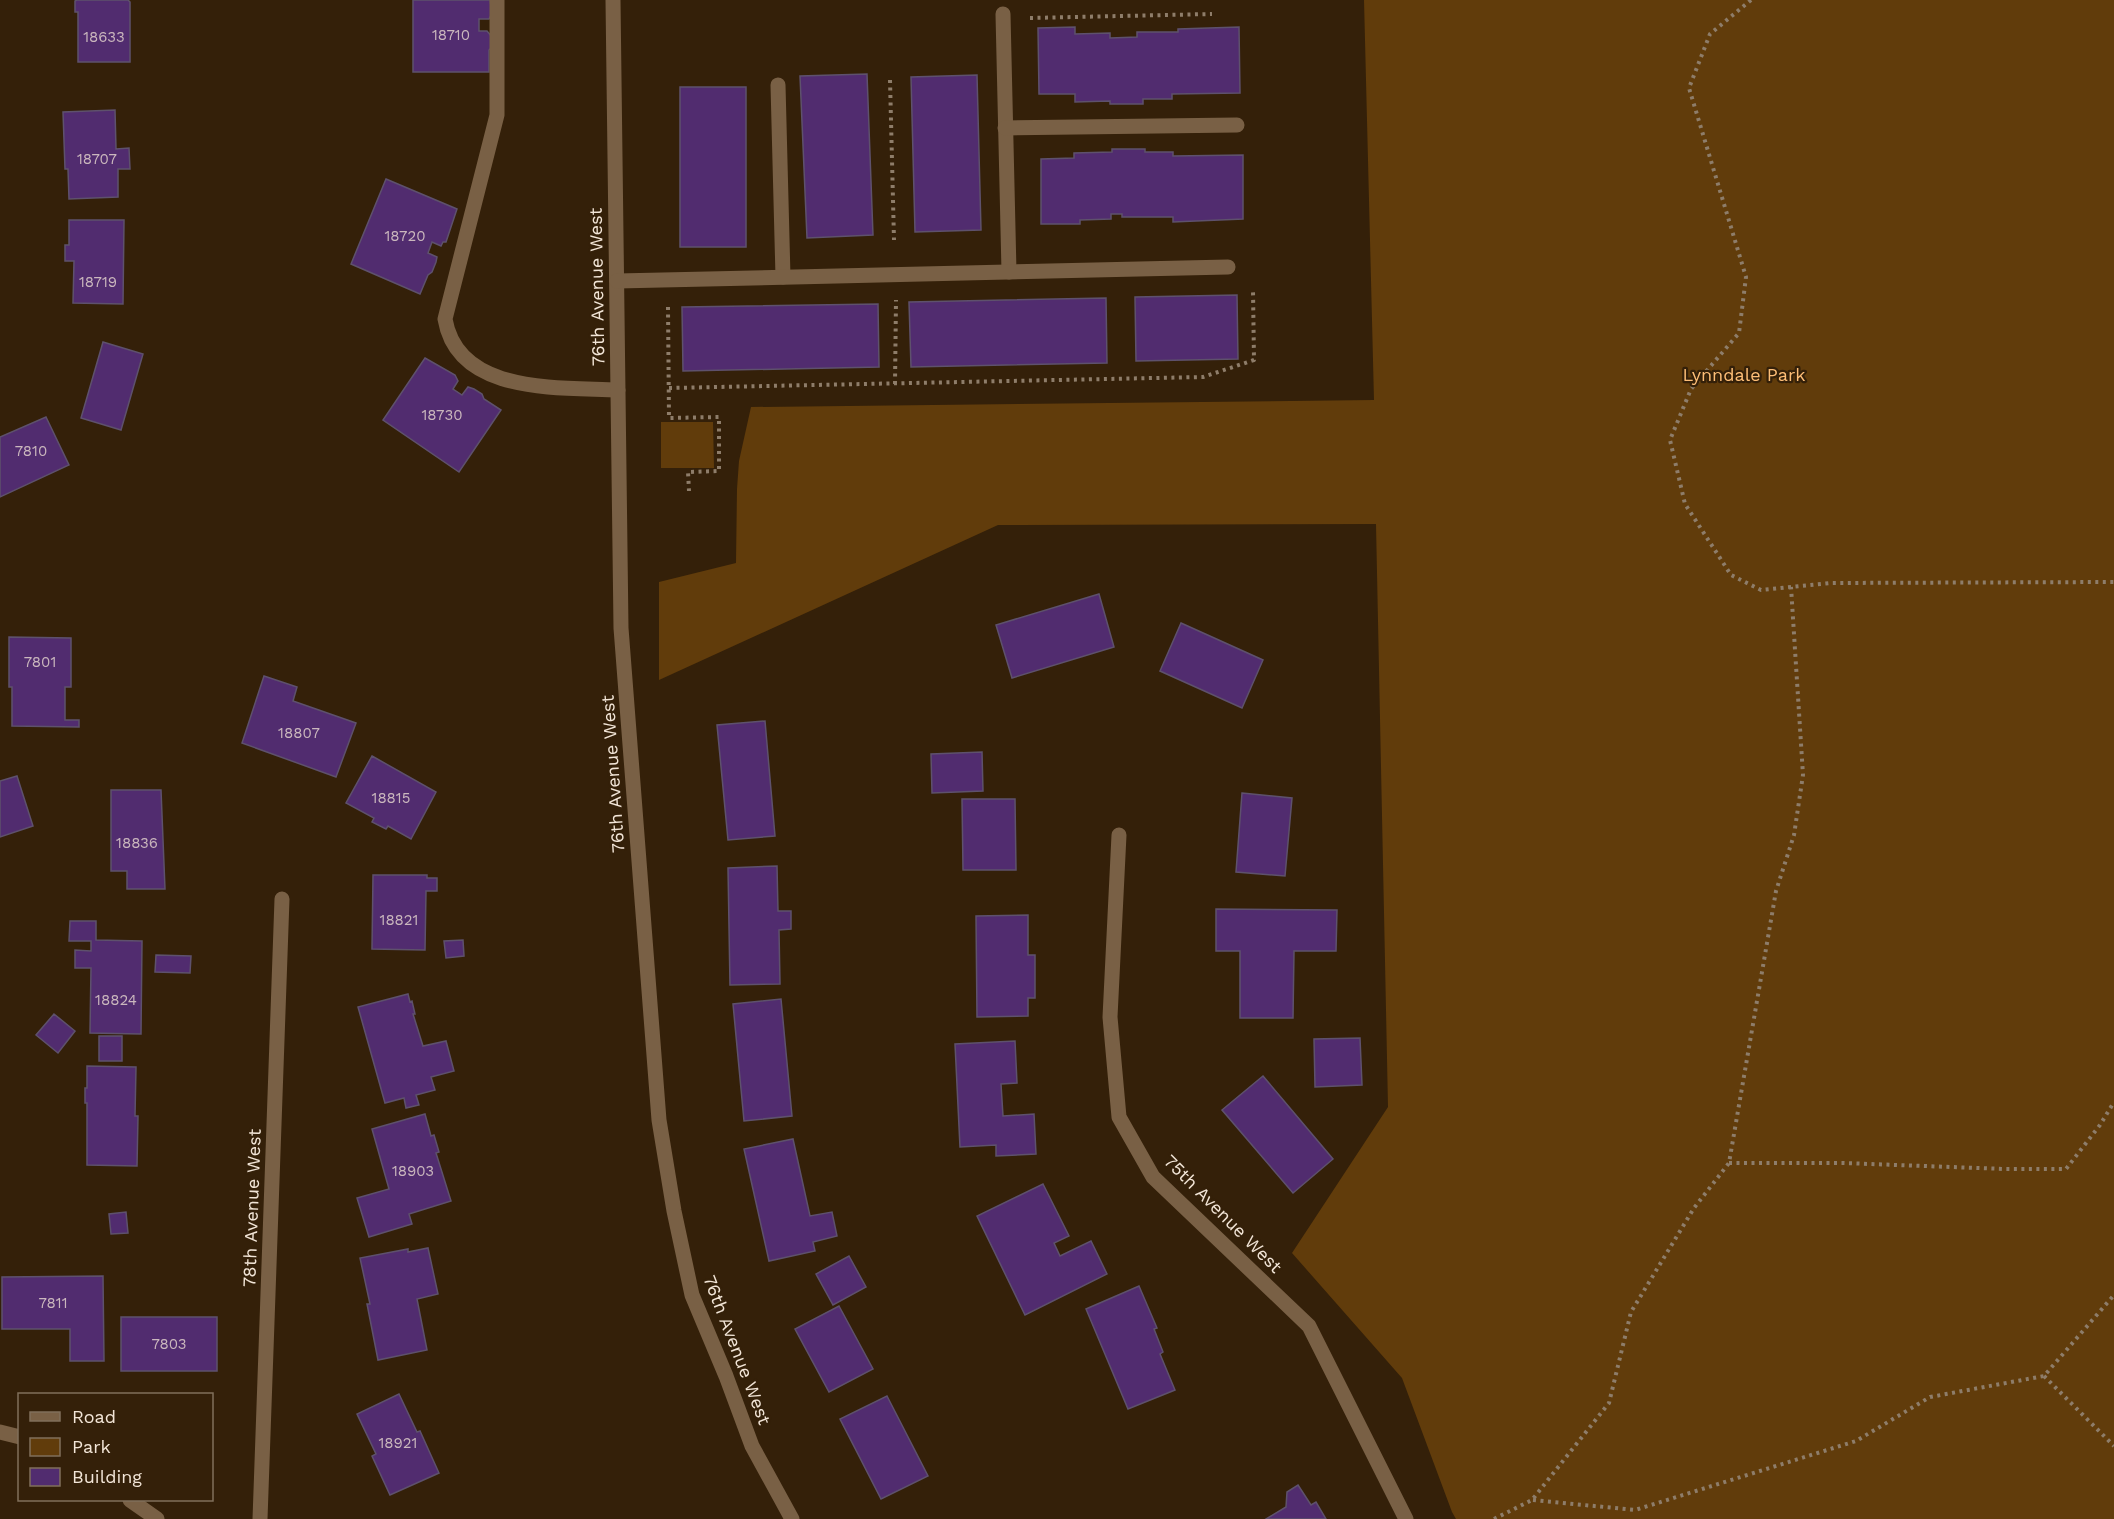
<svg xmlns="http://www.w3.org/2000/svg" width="2114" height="1519" font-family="'Work Sans',sans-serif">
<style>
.green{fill:#613c0b}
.building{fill:#512c6f;stroke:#5e516c;stroke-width:1.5}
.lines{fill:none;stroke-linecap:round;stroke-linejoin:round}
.path{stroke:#8e7d6a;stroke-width:4;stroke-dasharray:3 4.5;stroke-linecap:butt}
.minor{stroke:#796045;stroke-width:15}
.labels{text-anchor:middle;stroke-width:4.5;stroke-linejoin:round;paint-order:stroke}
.number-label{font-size:15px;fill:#cab7bd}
.street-label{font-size:18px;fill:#f2e5d7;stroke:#342009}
.park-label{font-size:18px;fill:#febe77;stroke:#342009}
</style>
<rect width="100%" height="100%" fill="#342009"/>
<!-- green -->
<g class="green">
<polygon points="1364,0 2114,0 2114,1519 1456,1519 1452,1512 1402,1378 1292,1253 1388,1107 1376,524 998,525 659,680 659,582 736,563 737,489 739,461 751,407 1374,400"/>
<polygon points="661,422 713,422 714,468 661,468"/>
</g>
<!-- building -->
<g class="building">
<polygon points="77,0 128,0 130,2 130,62 78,62 78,12 75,12 75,1"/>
<polygon points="413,0 490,0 492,14 489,19 479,19 479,31 487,31 492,37 492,47 489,50 489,72 413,72"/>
<polygon points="1075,27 1075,34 1110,33 1110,38 1137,37 1137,32 1178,32 1178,29 1239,27 1240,93 1172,94 1172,99 1143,99 1143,104 1110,104 1110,101 1075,102 1075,94 1039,94 1038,28"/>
<polygon points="867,74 873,235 807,238 800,76"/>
<polygon points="977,75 981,230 915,232 911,77"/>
<rect x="680" y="87" width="66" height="160"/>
<polygon points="115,110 116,149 129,148 130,169 118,169 118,197 69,199 68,169 65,169 63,112"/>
<polygon points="1112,149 1145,149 1145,152 1173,152 1173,156 1243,155 1243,219 1173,222 1173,217 1122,217 1122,214 1111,214 1111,219 1080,220 1080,224 1041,224 1041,159 1074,158 1074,153 1112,152"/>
<polygon points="386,179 457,209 446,242 443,242 441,246 432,242 428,253 437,257 436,262 432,272 428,275 420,294 351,264"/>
<polygon points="69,220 124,220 123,304 73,303 74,261 65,261 65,245 69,245"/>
<polygon points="1237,295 1238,359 1136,361 1135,297"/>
<polygon points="1106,298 1107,363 911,367 909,302"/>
<polygon points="878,304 879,367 683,371 682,307"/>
<polygon points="103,342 143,354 121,430 81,418"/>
<polygon points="425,358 455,375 458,381 453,389 462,395 468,387 474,389 482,394 484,399 501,410 459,472 383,420"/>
<polygon points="46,417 69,465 0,497 0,437"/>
<polygon points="1099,594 1114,647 1012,678 996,625"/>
<polygon points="1181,623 1263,660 1242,708 1160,671"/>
<polygon points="9,637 71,638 71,687 65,687 65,720 79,720 79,727 12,726 12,687 9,687"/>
<polygon points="264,676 297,687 293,701 356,723 336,777 242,743"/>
<polygon points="765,721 775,836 728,840 717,725"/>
<polygon points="982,752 983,791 932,793 931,754"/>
<polygon points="372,756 436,792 411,839 388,826 386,829 372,822 374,818 346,803"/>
<polygon points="17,776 33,826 0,837 0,781"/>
<polygon points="111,790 161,790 165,889 127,889 127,871 111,871"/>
<polygon points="1242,793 1292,798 1285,876 1236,872"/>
<polygon points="962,799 1015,799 1016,870 963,870"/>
<polygon points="777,866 778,911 791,911 791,929 779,930 780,984 730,985 728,868"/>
<polygon points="373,875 427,875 427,878 437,878 437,891 426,891 425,950 372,949"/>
<polygon points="1216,909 1337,910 1336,951 1294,951 1293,1018 1240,1018 1240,951 1216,951"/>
<polygon points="1028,915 1028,955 1035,955 1035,998 1028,998 1028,1016 977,1017 976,916"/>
<polygon points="70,921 96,921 96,940 142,941 141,1034 90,1033 91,968 75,968 75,950 91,951 91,941 69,941"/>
<polygon points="463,940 464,956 446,958 444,941"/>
<polygon points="156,955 191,956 190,973 155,972"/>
<polygon points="408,994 410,1002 412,1001 415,1014 413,1014 423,1046 446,1041 454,1071 431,1077 435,1090 416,1095 419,1105 406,1108 404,1098 385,1103 358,1007"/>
<polygon points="781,999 792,1116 744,1121 733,1004"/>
<polygon points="54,1014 75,1031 58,1053 36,1035"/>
<rect x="99" y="1036" width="23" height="25"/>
<polygon points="1360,1038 1362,1085 1315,1087 1314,1039"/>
<polygon points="1015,1041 1017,1083 1001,1084 1003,1116 1034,1114 1036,1154 996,1156 996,1145 960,1147 955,1044"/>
<polygon points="87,1066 136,1067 135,1116 138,1116 137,1166 87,1165 87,1103 85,1103 85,1088 87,1088"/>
<polygon points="1263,1076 1333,1159 1293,1193 1222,1110"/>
<polygon points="425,1114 431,1136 434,1135 439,1152 436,1153 451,1201 409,1214 412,1224 369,1237 357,1198 389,1189 372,1129"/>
<polygon points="793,1139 810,1216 832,1212 837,1236 813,1242 815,1251 769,1261 744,1149"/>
<polygon points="1043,1184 1069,1236 1054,1243 1060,1256 1091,1241 1107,1274 1025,1315 977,1216"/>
<polygon points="126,1212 128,1233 111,1234 109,1214"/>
<polygon points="428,1248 438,1294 417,1299 427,1350 378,1360 367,1304 370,1304 360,1258 408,1249 408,1252"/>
<polygon points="849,1256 866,1287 833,1305 816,1274"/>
<polygon points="103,1276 104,1361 70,1361 70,1329 2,1329 2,1277"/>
<polygon points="1139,1286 1157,1328 1154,1329 1163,1352 1160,1354 1175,1390 1128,1409 1086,1309"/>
<polygon points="839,1306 873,1369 829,1392 795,1329"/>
<rect x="121" y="1317" width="96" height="54"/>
<polygon points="399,1394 417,1432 420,1431 439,1473 390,1495 372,1456 376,1454 357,1414"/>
<polygon points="887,1396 928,1476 881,1499 840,1419"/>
<polygon points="1298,1485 1311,1505 1316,1502 1326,1519 1266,1519 1286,1507 1287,1492"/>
</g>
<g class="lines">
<!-- path -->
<g class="path">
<polyline points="1751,0 1710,34 1689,88 1746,277 1739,333 1691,389 1670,440 1685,504 1731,575 1761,590 1830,583 2114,582"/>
<polyline points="1030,18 1212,14"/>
<polyline points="890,80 894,240"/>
<polyline points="668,307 669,418 719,417 719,471 688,472 689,491"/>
<polyline points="895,384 896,300"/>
<polyline points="669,388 1203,377 1254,360 1253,290"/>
<polyline points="1729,1163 1843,1163 2005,1169 2066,1169 2100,1125 2114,1102"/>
<polyline points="2044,1376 2114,1446"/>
<polyline points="1533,1500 1635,1510 1856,1441 1930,1397 2044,1376 2114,1295"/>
<polyline points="1494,1519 1532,1500 1609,1403 1631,1312 1694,1208 1729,1163 1776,891 1794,835 1803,775 1791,587"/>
</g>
<!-- minor -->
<g class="minor">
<path d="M497 0V115L445 319C458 395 559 387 618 390"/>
<polyline points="613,0 621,628 659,1120 674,1211 692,1295 726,1376 752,1446 792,1519"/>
<polyline points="1003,14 1009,272"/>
<polyline points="778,85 783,277"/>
<polyline points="1005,128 1237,125"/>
<polyline points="617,281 1228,267"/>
<polyline points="1119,835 1110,1017 1119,1117 1153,1177 1309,1326 1406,1519"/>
<polyline points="0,1432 20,1437"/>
<polyline points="130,1500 157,1519"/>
<polyline points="260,1519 282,899"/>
</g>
</g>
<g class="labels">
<!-- number labels -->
<g class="number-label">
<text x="451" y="40">18710</text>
<text x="104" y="42">18633</text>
<text x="97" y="164">18707</text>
<text x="405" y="241">18720</text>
<text x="98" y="287">18719</text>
<text x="442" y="420">18730</text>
<text x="31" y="456">7810</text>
<text x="40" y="667">7801</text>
<text x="299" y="738">18807</text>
<text x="391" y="803">18815</text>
<text x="137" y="848">18836</text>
<text x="399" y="925">18821</text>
<text x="116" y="1005">18824</text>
<text x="413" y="1176">18903</text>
<text x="53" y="1308">7811</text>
<text x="169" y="1349">7803</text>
<text x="398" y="1448">18921</text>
</g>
<!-- street labels -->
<g class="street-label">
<text transform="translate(597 287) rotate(-91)" y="6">76th Avenue West</text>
<text transform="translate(613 774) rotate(-94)" y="6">76th Avenue West</text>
<text transform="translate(252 1208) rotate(-88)" y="6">78th Avenue West</text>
<text transform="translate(1223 1214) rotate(45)" y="6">75th Avenue West</text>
<text transform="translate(737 1350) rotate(69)" y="6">76th Avenue West</text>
</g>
<!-- park labels -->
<g class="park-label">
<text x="1744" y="381">Lynndale Park</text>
</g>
</g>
<!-- legend -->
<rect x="18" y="1393" width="195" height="108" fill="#342009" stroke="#806f5b" stroke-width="1.5"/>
<rect x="30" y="1412" width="30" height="9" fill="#796045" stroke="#806f5b" stroke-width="1.5"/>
<text x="72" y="1423" font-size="18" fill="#f2e5d7">Road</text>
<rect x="30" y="1438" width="30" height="18" fill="#613c0b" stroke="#806f5b" stroke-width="1.5"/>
<text x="72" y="1453" font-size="18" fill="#f2e5d7">Park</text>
<rect x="30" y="1468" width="30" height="18" fill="#512c6f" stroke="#806f5b" stroke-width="1.5"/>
<text x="72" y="1483" font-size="18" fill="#f2e5d7">Building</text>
</svg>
